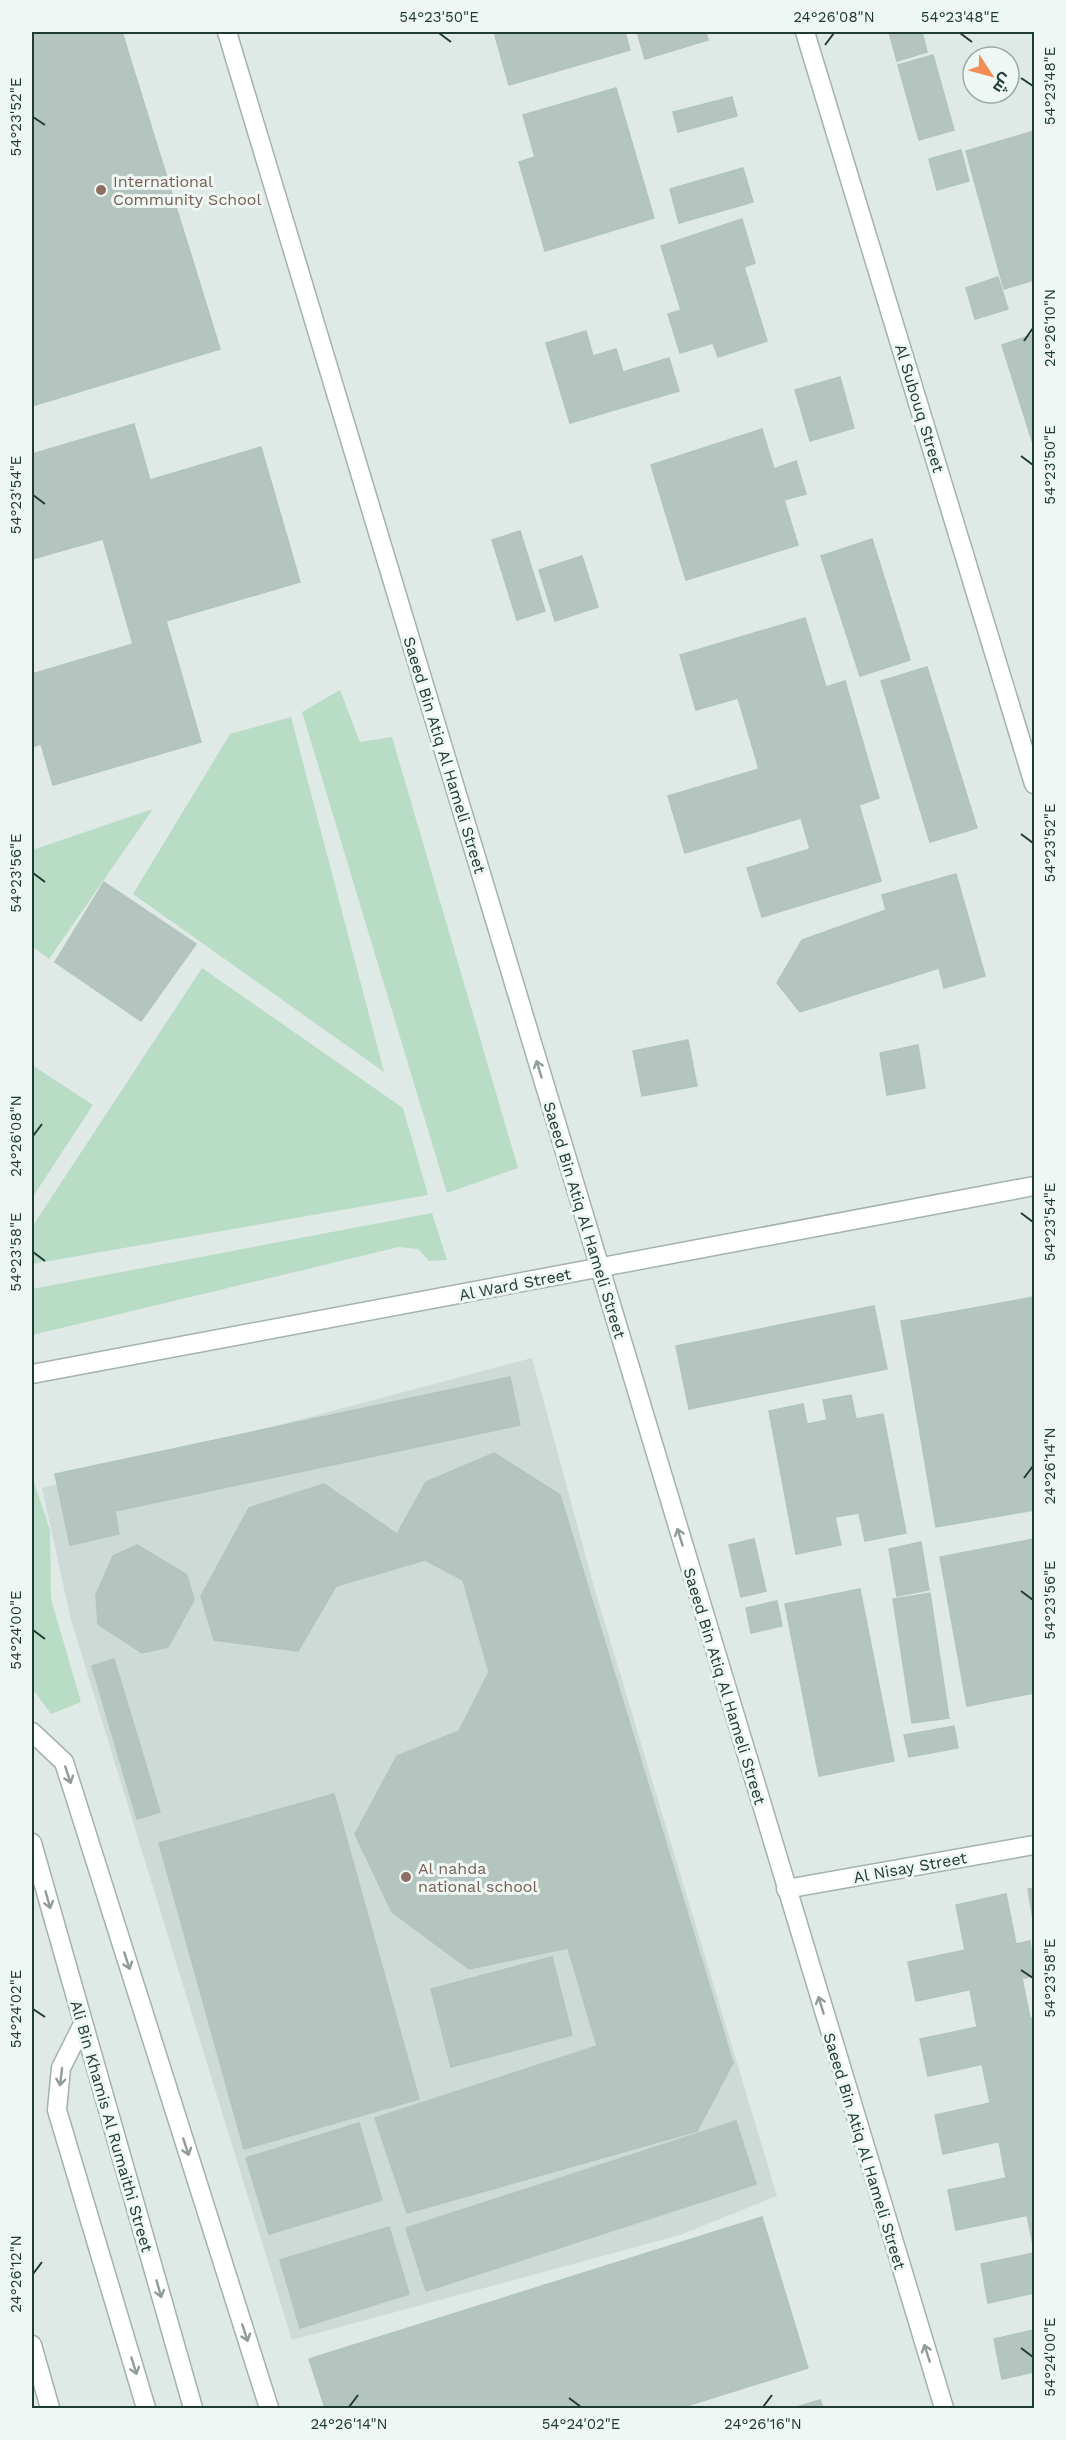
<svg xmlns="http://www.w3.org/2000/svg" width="1066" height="2440" font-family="'Work Sans',Cairo,sans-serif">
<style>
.built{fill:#cddad6}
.green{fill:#b8dcc5}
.building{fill:#b4c5c0;stroke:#b2c4be;stroke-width:1.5}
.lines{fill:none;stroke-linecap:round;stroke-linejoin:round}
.service-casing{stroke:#a2b2ae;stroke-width:21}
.minor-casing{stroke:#a2b2ae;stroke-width:21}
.service{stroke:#fff;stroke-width:18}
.minor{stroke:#fff;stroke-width:18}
.oneway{stroke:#909c9a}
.ticks{fill:none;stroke:#203a36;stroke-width:2}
.education-dot{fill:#8d6e63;stroke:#eff7f4;stroke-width:2}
.labels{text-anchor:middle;stroke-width:6;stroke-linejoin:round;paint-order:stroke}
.education-label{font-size:16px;fill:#785e54;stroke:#eff7f4;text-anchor:start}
.street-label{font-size:16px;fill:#203a36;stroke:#eff7f4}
.neatline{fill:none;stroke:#203a36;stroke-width:2}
.ticks-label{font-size:15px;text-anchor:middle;fill:#203a36}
</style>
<rect width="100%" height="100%" fill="#dfeae7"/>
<!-- built -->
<polygon class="built" points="532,1358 594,1587 777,2196 680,2235 292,2340 71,1620 42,1488"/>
<!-- green -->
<g class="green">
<polygon points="340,690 360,742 392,737 518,1168 447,1193 302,712"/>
<polygon points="291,717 384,1072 133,894 230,734"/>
<polygon points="153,809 49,959 32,946 32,850"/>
<polygon points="202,968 403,1108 428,1195 32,1264 32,1227"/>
<polygon points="32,1065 93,1105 32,1198"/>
<polygon points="432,1213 447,1260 429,1261 418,1249 399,1247 32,1335 32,1289"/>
<polygon points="32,1476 50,1530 51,1599 81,1702 51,1714 32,1688"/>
</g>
<!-- building -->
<g class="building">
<polygon points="32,32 122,32 220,349 32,406"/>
<polygon points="494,32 625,32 630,50 509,85"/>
<polygon points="637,32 706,32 708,40 645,59"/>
<polygon points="889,32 922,32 927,52 897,61"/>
<polygon points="933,55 954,130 919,140 898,65"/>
<polygon points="616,88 654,218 545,251 519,162 535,157 523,115"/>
<polygon points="732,97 737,116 678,132 673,112"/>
<polygon points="1034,131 1034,280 1004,289 966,151"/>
<polygon points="961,150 969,181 937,190 929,159"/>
<polygon points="743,168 753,202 679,223 670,189"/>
<polygon points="742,219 755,263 744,267 767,341 718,357 713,343 680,353 668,314 681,310 661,246"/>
<polygon points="998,277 1008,309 975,319 966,288"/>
<polygon points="586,331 593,356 616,349 623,372 669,358 679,391 570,423 546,343"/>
<polygon points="1034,334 1034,441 1032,441 1002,345"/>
<polygon points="840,377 854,428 810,441 795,390"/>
<polygon points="134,424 150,480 261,447 300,582 166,621 201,742 53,785 41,744 32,747 32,674 133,644 103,539 32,559 32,454"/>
<polygon points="762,429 774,469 796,461 806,494 784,500 798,545 686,580 651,465"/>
<polygon points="520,531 545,611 517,620 492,540"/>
<polygon points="872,539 910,660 860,676 821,556"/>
<polygon points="582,556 598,607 555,621 539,570"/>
<polygon points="805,618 826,687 845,681 879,798 859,805 881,881 762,917 747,868 810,849 801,818 685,853 668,796 759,769 738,698 696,710 680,655"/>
<polygon points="927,667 977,828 930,842 881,681"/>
<polygon points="956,874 985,976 944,988 939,968 800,1012 777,983 802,940 886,910 882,895"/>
<polygon points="104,882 196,944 141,1021 55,962"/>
<polygon points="688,1040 697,1086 642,1096 633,1051"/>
<polygon points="918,1045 925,1088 887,1095 880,1053"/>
<polygon points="1034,1297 1034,1510 936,1527 901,1321"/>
<polygon points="874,1306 887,1369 689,1409 676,1346"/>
<polygon points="510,1377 520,1425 115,1511 119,1534 70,1545 55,1474"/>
<polygon points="851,1395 856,1419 883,1414 906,1533 865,1541 859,1513 835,1517 841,1545 796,1554 769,1411 803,1404 807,1424 827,1420 823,1400"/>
<polygon points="494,1453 560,1495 733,2063 697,2131 407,2213 375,2118 597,2046 568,1948 469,1969 392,1912 355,1834 397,1756 459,1731 489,1672 463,1580 425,1560 336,1586 298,1651 214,1640 201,1596 249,1508 324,1484 397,1534 426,1482"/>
<polygon points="754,1539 766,1591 741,1597 729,1545"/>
<polygon points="1034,1539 1034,1693 967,1706 940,1557"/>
<polygon points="921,1542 929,1590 897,1596 889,1549"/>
<polygon points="137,1545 187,1575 194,1600 168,1647 142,1653 98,1624 96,1595 113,1556"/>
<polygon points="860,1589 894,1761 819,1776 785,1604"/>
<polygon points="930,1593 949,1718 912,1723 893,1599"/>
<polygon points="777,1601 782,1626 751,1633 746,1608"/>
<polygon points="114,1659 160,1812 137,1819 92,1666"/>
<polygon points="954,1726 958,1748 909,1757 904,1735"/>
<polygon points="334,1794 419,2099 244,2149 159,1843"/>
<polygon points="1034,1888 1034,1926 1028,1889"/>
<polygon points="1006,1894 1016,1944 1030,1941 1034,1976 916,2001 908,1962 965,1950 956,1905"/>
<polygon points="552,1957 572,2035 451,2067 431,1989"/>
<polygon points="1022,1978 1030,2018 1034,2018 1034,2053 928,2076 920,2039 977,2027 970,1989"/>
<polygon points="1034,2053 1034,2134 943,2154 935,2115 990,2103 982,2064"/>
<polygon points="736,2121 756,2184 426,2291 406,2228"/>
<polygon points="359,2123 382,2200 269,2234 246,2158"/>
<polygon points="1034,2134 1034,2214 956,2230 948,2190 1006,2178 999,2142"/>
<polygon points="1034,2214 1034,2250 1027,2215"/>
<polygon points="762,2217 808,2368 680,2408 325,2408 309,2359"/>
<polygon points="389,2227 409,2294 300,2328 280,2260"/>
<polygon points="1034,2253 1034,2293 988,2303 981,2264"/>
<polygon points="1034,2330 1034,2372 1002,2379 994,2339"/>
<polygon points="820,2400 823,2408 793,2408"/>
</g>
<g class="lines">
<defs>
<g id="service">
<polyline points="32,1732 64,1762 269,2408"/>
<polyline points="83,2024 61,2068 57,2110 146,2408"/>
</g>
<g id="minor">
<polyline points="227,32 944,2408"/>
<polyline points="805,32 1034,784"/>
<polyline points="32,1374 1034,1186"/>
<polyline points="32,1843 193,2408"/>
<polyline points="786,1889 1034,1845"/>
<polyline points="32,2345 50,2408"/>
</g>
</defs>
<!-- service casing -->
<use href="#service" class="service-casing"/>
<!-- minor casing -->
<use href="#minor" class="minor-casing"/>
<!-- service -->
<use href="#service" class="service"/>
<!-- minor -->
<use href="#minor" class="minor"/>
</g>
<!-- one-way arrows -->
<defs><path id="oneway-shaft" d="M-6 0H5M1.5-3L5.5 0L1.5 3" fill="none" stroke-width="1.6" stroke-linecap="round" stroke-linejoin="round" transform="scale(1.5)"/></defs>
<g class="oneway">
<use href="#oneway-shaft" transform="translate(539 1069) rotate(-107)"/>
<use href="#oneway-shaft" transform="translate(680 1537) rotate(-107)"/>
<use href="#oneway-shaft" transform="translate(68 1775) rotate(72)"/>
<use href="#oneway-shaft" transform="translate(48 1900) rotate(74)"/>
<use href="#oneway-shaft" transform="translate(127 1961) rotate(72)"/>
<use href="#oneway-shaft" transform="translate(821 2005) rotate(-107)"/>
<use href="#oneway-shaft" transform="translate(61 2077) rotate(97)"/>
<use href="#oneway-shaft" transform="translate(186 2147) rotate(72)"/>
<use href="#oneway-shaft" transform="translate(159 2289) rotate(74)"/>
<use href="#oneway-shaft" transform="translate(245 2333) rotate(72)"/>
<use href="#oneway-shaft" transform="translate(927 2353) rotate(-108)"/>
<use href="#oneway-shaft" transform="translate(134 2366) rotate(73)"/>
</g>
<!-- ticks -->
<path class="ticks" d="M439 33 451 42M960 33 972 42M825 45 834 33M1021 78 1033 86M33 117 45 125M1024 341 1033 328M1021 456 1033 465M33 495 45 504M1021 834 1033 843M33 873 45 882M33 1136 42 1124M1021 1213 1033 1222M33 1252 45 1261M1024 1478 1033 1466M1021 1591 1033 1600M33 1630 45 1639M1021 1970 1033 1978M33 2009 45 2017M33 2274 42 2262M1021 2348 1033 2357M569 2398 581 2407M349 2407 358 2395M763 2407 772 2395"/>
<!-- markers -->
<g class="education-dot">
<circle cx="101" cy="190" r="6"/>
<circle cx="406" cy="1877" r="6"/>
</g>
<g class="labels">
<!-- education labels -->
<g class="education-label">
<text x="113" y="187">International<tspan x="113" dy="18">Community School</tspan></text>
<text x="418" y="1874">Al nahda<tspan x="418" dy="18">national school</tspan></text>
</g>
<!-- street labels -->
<g class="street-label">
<text transform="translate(920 408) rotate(73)" y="6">Al Subouq Street</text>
<text transform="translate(445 755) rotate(73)" y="6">Saeed Bin Atiq Al Hameli Street</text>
<text transform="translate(585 1220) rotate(73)" y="6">Saeed Bin Atiq Al Hameli Street</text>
<text transform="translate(515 1284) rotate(-11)" y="6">Al Ward Street</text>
<text transform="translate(725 1686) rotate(73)" y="6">Saeed Bin Atiq Al Hameli Street</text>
<text transform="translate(910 1867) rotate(-10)" y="6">Al Nisay Street</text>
<text transform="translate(112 2126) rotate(74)" y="6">Ali Bin Khamis Al Rumaithi Street</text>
<text transform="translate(865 2151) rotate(73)" y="6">Saeed Bin Atiq Al Hameli Street</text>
</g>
</g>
<!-- border -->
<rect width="1066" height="2440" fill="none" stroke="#eff7f4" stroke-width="66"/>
<!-- north arrow -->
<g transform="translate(991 75) rotate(126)"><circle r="28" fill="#eff7f4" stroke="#9caba8" stroke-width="1.5"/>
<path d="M0-4.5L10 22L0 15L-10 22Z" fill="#f28d56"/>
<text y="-9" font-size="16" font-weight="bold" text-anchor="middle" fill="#203a36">ش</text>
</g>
<rect x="33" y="33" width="1000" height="2374" class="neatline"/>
<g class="ticks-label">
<text x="439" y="22">54°23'50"E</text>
<text x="834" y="22">24°26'08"N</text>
<text x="960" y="22">54°23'48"E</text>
<text transform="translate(1050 86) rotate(-90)" y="5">54°23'48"E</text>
<text transform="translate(16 117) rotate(-90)" y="5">54°23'52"E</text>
<text transform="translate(1050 328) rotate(-90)" y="5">24°26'10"N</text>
<text transform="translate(1050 465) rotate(-90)" y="5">54°23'50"E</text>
<text transform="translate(16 495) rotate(-90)" y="5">54°23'54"E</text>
<text transform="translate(1050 843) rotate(-90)" y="5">54°23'52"E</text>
<text transform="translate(16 873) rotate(-90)" y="5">54°23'56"E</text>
<text transform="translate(16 1136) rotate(-90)" y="5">24°26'08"N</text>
<text transform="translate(1050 1222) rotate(-90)" y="5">54°23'54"E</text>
<text transform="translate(16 1252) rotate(-90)" y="5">54°23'58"E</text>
<text transform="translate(1050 1466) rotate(-90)" y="5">24°26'14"N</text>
<text transform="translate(1050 1600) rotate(-90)" y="5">54°23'56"E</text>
<text transform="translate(16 1630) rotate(-90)" y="5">54°24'00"E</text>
<text transform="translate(1050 1978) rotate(-90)" y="5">54°23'58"E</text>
<text transform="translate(16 2009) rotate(-90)" y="5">54°24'02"E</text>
<text transform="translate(16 2274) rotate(-90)" y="5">24°26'12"N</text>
<text transform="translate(1050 2357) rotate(-90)" y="5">54°24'00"E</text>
<text x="349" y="2429">24°26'14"N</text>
<text x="581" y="2429">54°24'02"E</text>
<text x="763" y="2429">24°26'16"N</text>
</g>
</svg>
